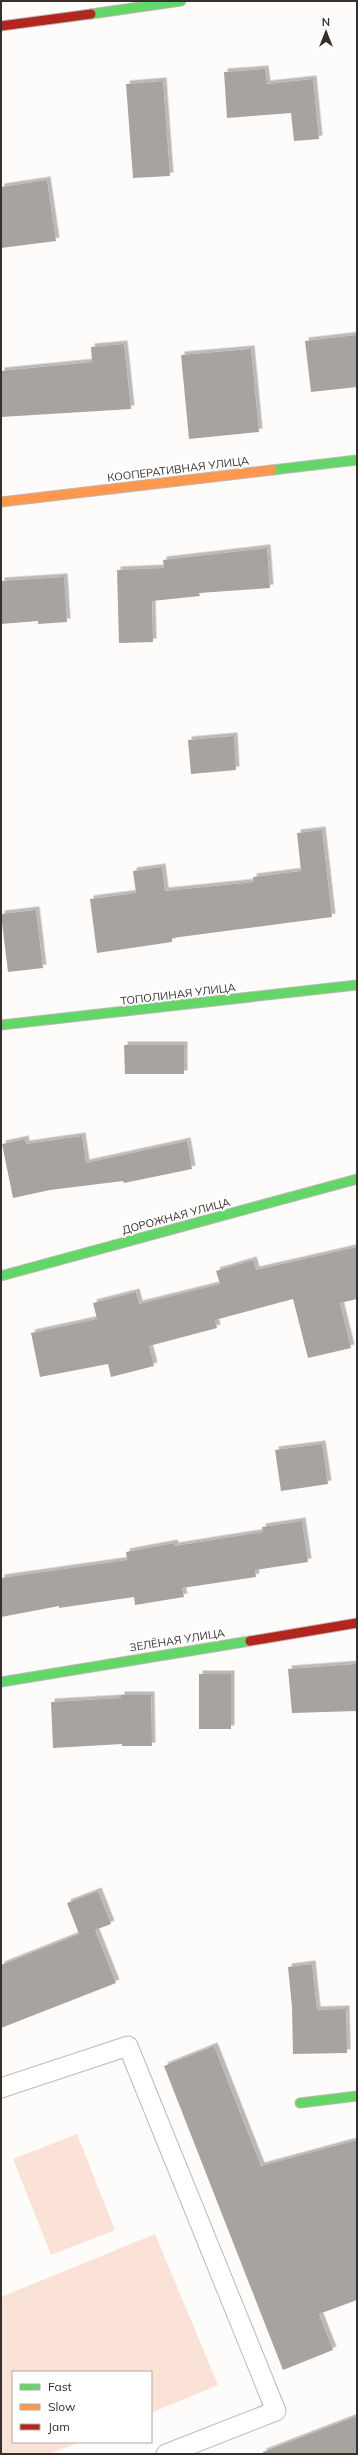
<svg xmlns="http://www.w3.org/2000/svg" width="358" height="2455" font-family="Mulish,sans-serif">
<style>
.green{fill:#fae3d6}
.building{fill:#a7a3a1;filter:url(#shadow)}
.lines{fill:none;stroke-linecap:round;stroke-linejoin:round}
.lane-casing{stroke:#bdb9b6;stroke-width:21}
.fast-casing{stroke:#bdb9b6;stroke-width:11}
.slow-casing{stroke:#bdb9b6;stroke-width:11}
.jam-casing{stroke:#bdb9b6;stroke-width:11}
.lane{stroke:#fffffe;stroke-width:19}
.fast{stroke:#63d668;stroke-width:9}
.slow{stroke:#ff974d;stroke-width:9}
.jam{stroke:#b3261e;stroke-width:9}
.labels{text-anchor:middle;stroke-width:4;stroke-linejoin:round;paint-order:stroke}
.street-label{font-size:11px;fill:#362f2b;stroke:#fff}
</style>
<defs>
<filter id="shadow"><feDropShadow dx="3.5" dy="-3.5" stdDeviation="0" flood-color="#0004"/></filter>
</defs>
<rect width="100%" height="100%" fill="#fefcfa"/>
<!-- green -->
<g class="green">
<polygon points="77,2134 115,2230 51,2255 13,2159"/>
<polygon points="155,2234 218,2385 151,2413 151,2372 13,2372 13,2442 79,2442 50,2454 1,2454 1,2297"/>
</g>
<!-- building -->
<g class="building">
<polygon points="265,69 267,84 313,79 319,139 294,141 291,113 227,118 224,72"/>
<polygon points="163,81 170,176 133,178 126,84"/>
<polygon points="47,180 56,241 1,248 1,187"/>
<polygon points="357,335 357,387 311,392 305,341"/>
<polygon points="124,344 131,409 1,417 1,371 92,362 91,347"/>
<polygon points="251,349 259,432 189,439 181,355"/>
<polygon points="267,548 270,588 199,593 200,596 152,601 153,642 119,643 117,570 164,568 163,560"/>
<polygon points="64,577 67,622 38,624 38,621 1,624 1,581"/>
<polygon points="234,736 236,770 191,774 188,740"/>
<polygon points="322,830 332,917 172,938 172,942 97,953 90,899 136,893 133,871 162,867 165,891 254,882 253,877 301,871 297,833"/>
<polygon points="36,910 43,968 8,972 1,914"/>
<polygon points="124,1045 184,1045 184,1074 125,1074"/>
<polygon points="82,1136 86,1163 187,1141 192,1169 124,1183 123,1181 50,1190 13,1198 2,1144 25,1139 26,1144"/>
<polygon points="357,1247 357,1299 340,1303 351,1348 308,1358 293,1299 215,1320 217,1328 149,1346 154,1366 111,1377 108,1364 40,1377 31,1333 97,1319 93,1303 136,1292 139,1304 220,1284 216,1271 253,1260 256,1270"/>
<polygon points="322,1444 328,1484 281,1491 275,1450"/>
<polygon points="302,1521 308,1562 255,1570 256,1577 182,1588 184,1597 135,1605 134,1597 59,1608 59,1606 1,1617 1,1578 127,1560 126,1552 174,1543 175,1546 263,1532 262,1527"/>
<polygon points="357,1664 357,1711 292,1713 288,1669"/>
<rect x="199" y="1674" width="32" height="55"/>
<polygon points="121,1695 151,1695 152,1746 122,1746 122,1744 53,1748 51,1702 121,1698"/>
<polygon points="98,1891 111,1924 95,1930 116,1983 1,2028 1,1965 79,1934 67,1903"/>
<polygon points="312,1964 317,2010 346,2009 347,2053 293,2054 292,2007 288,1967"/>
<polygon points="214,2046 261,2166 357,2140 357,2300 319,2314 333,2350 283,2370 164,2066"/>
<polygon points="357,2416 357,2454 263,2454 263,2452"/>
</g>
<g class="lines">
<defs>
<polyline id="lane" points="1,2088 128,2046 276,2411 166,2454"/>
<g id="fast">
<polyline points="91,14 181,1"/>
<polyline points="272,470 357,460"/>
<polyline points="1,1025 357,985"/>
<polyline points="1,1276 357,1179"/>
<polyline points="1,1682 250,1641"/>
<polyline points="300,2103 357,2096"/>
</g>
<polyline id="slow" points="1,502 272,470"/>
<g id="jam">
<polyline points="1,26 91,14"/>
<polyline points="250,1641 357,1623"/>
</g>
</defs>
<!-- lane casing -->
<use href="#lane" class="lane-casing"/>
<!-- fast casing -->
<use href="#fast" class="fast-casing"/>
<!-- slow casing -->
<use href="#slow" class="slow-casing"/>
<!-- jam casing -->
<use href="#jam" class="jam-casing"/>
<!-- lane -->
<use href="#lane" class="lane"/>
<!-- fast -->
<use href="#fast" class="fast"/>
<!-- slow -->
<use href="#slow" class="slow"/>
<!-- jam -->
<use href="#jam" class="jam"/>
</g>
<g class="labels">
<!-- street labels -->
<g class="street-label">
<text transform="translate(178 469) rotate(-7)" y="4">КООПЕРАТИВНАЯ УЛИЦА</text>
<text transform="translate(178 994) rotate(-7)" y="4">ТОПОЛИНАЯ УЛИЦА</text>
<text transform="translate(176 1216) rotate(-15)" y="4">ДОРОЖНАЯ УЛИЦА</text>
<text transform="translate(177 1640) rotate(-9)" y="4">ЗЕЛЁНАЯ УЛИЦА</text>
</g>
</g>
<!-- border -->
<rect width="358" height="2455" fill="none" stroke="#362f2b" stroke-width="4"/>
<!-- legend -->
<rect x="12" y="2371" width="140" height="72" fill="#ffffff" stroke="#afacaa"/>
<rect x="20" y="2384" width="20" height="6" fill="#63d668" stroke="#afacaa"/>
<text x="48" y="2391" font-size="12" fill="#362f2b">Fast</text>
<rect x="20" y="2404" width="20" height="6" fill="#ff974d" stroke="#afacaa"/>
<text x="48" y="2411" font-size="12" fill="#362f2b">Slow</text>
<rect x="20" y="2424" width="20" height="6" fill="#b3261e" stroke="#afacaa"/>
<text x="48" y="2431" font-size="12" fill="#362f2b">Jam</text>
<!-- north arrow -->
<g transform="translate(326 32)" stroke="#ffffff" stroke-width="3" paint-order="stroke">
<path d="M0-3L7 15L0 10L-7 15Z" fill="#362f2b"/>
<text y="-6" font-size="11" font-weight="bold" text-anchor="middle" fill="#362f2b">N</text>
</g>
</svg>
